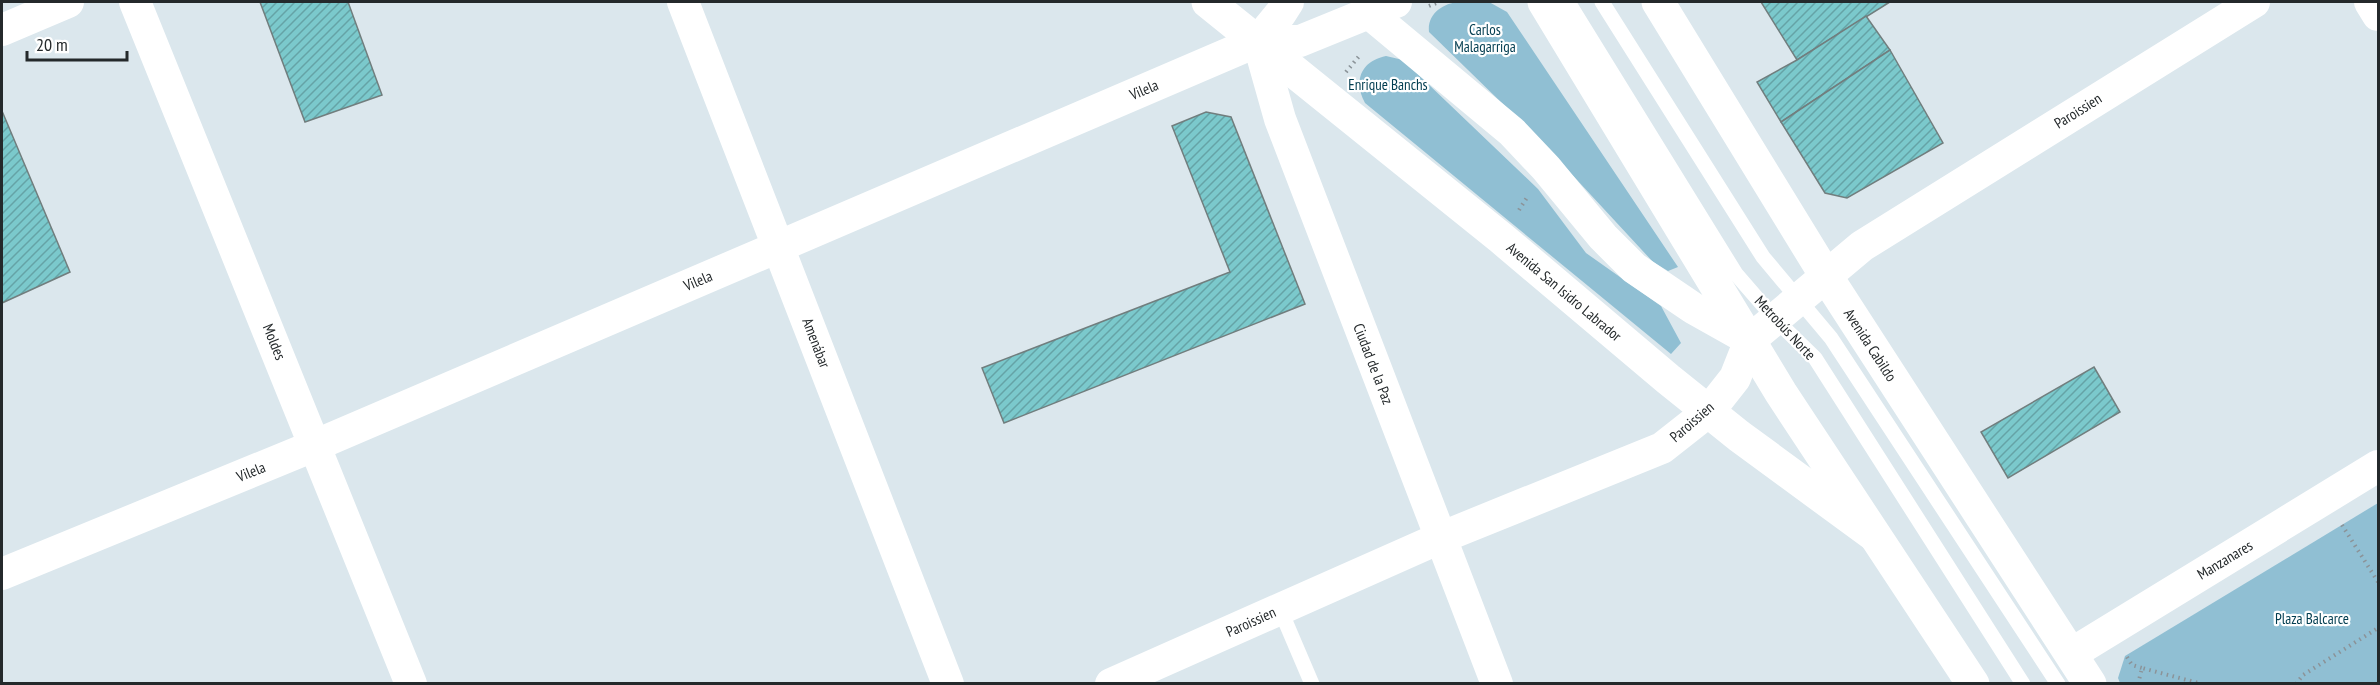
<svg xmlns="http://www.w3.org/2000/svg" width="2380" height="685" font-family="'PT Sans Narrow',sans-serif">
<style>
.park{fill:#90bfd3}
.building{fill:url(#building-hatch);stroke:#717e7e;stroke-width:1.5}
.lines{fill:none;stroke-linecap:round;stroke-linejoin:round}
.path{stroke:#8b9398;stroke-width:4;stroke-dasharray:1.5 4.5;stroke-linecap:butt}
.service{stroke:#fff;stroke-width:15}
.minor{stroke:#fff;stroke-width:32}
.tertiary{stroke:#fff;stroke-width:33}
.secondary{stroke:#fff;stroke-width:33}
.labels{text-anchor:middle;stroke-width:4.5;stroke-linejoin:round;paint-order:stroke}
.park-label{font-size:15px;fill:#003c4f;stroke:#fff}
.street-label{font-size:15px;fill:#24292b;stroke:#fff}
</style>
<defs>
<pattern id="building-hatch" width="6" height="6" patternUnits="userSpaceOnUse" patternTransform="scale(1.5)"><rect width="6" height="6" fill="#7bc9cc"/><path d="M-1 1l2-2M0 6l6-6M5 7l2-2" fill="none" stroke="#65a3a6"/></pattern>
</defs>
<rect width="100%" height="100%" fill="#dbe7ed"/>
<!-- park -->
<g class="park">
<path d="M1459 2H1489L1507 12 1678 267 1668 271 1653 262 1540 140 1429 32C1427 14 1443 3 1459 2Z"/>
<path d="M1386 56 1403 60 1538 189 1586 253 1661 306 1681 343 1671 354 1365 103C1353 81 1361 61 1386 56Z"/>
<polygon points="2378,503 2378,683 2120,683 2118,678 2125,656"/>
</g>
<!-- building -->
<g class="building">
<polygon points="260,2 348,2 382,95 305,122"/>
<polygon points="1761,2 1890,2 1797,60"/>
<polygon points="1866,16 1890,50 1781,122 1757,82 1797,60"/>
<polygon points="1890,50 1943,143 1847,198 1825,193 1781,122"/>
<polygon points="2,111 70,272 2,303"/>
<polygon points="1206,112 1231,117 1305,304 1004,423 982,368 1230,272 1172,126"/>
<polygon points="2094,367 2120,412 2008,478 1981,432"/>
</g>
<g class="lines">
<!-- path -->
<g class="path">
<polyline points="1429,6 1439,2"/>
<polyline points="1346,72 1360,55"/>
<polyline points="1519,210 1528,196"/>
<polyline points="2342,525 2378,582"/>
<polyline points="2127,657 2132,665 2142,668"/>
<polyline points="2138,684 2142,668 2202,684"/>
<polyline points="2296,684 2303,675 2378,628"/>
</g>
<!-- service -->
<g class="service">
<polyline points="1568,2 1736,274 1776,320 1815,358 2023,684"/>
<polyline points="1602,2 1763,257 1831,338 2058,684"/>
<polyline points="1280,609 1312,684"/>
</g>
<!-- minor -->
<g class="minor">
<polyline points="135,2 411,684"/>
<polyline points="683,2 948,684"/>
<polyline points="2370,2 2378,15"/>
<polyline points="1369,13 1512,132 1546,168 1603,237 1634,268 1693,308 1750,340"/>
<polyline points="2,30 68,2"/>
<polyline points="1258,41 1280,119 1497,684"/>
<polyline points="1258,41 1281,13 1288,2"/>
<polyline points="2,574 316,445 1258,41 1300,41 1396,2"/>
<polyline points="2071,654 2378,466"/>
<polyline points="1111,684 1440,538 1662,448 1709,411 1735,378 1750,340 1862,246 2254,2"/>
</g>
<!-- tertiary -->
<polyline class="tertiary" points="1208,2 1501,238 1668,379 1739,436 1874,535"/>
<!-- secondary -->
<g class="secondary">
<polyline points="1544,2 1781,393 1973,684"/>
<polyline points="1658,2 1826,276 2090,684"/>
</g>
</g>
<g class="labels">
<!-- park labels -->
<g class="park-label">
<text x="1485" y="35">Carlos<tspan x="1485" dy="17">Malagarriga</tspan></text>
<text x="1388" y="90">Enrique Banchs</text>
<text x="2312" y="624">Plaza Balcarce</text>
</g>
<!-- street labels -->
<g class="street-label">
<text transform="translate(1144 90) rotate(-23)" y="5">Vilela</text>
<text transform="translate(2078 111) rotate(-32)" y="5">Paroissien</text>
<text transform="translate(698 281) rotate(-23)" y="5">Vilela</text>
<text transform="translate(1564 292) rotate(40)" y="5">Avenida San Isidro Labrador</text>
<text transform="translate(1785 328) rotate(47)" y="5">Metrobús Norte</text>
<text transform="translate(274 342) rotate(68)" y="5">Moldes</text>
<text transform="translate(816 343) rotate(69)" y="5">Amenábar</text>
<text transform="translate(1870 345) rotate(57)" y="5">Avenida Cabildo</text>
<text transform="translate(1373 364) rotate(69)" y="5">Ciudad de la Paz</text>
<text transform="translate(1692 422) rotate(-41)" y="5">Paroissien</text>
<text transform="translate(251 472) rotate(-22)" y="5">Vilela</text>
<text transform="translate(2225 560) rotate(-31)" y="5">Manzanares</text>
<text transform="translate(1251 622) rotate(-24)" y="5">Paroissien</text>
</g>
</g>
<!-- border -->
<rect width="2380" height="685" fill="none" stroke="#24292b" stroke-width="6"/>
<!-- scale -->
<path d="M27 51v9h100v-9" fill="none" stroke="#24292b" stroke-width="3"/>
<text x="36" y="51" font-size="18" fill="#24292b" stroke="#ffffff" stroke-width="4.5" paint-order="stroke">20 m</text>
</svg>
